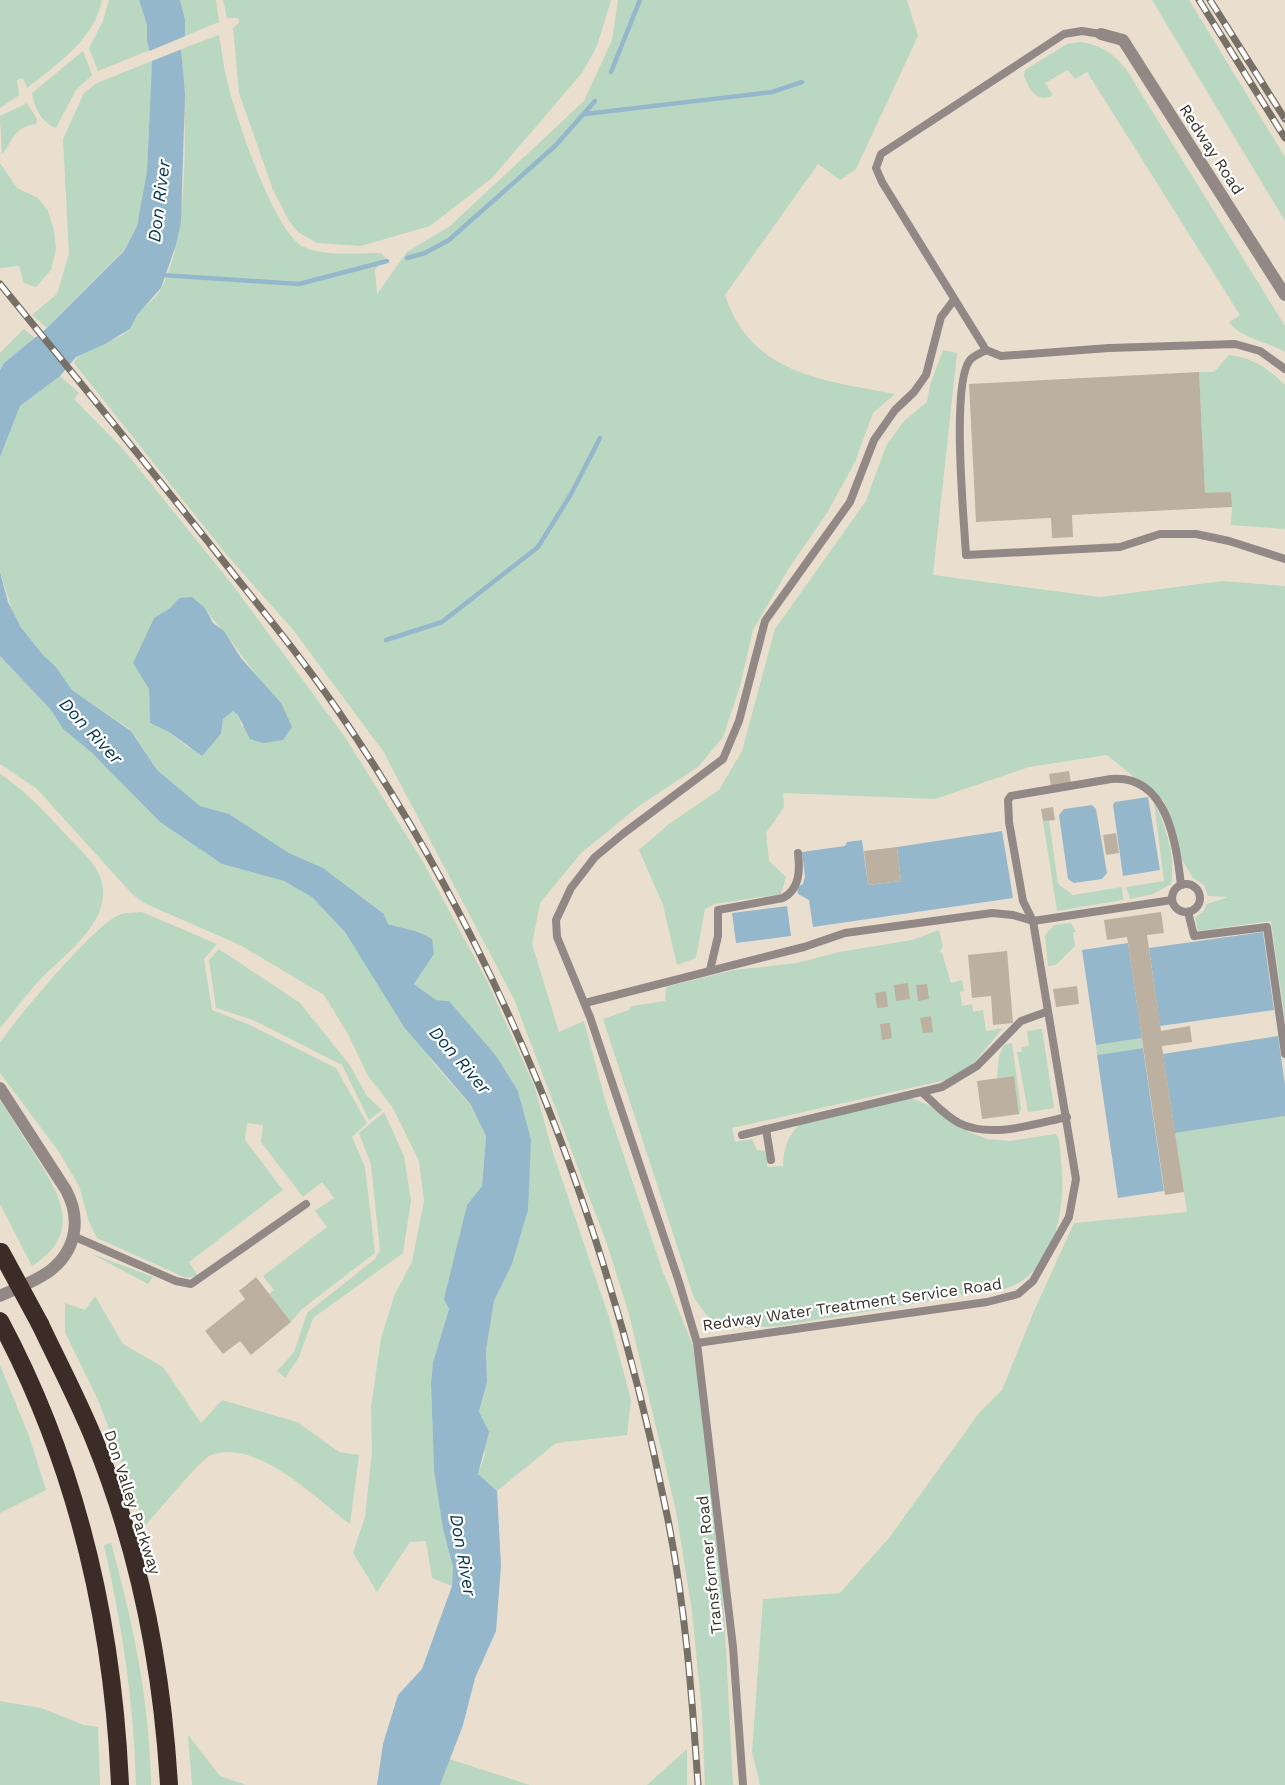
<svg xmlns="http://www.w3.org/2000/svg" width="1285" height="1785" font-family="'Work Sans',sans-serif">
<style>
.green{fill:#b9d7c1;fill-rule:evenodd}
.water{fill:#94b7cc}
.pier{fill:#eadfce}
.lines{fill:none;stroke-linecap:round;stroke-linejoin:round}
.stream{stroke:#94b7cc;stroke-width:4.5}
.building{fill:#bcb1a1}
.service{stroke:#928987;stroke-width:8}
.minor{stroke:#928987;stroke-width:12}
.motorway{stroke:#3c2c27;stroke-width:18}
.rail-casing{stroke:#767066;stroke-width:7}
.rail{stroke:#fff;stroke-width:4.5;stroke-dasharray:14;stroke-linecap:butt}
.motorway-bridge{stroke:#3c2c27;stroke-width:18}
.labels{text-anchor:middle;stroke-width:4.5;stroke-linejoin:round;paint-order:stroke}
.street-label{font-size:16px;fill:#36322c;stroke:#fff}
.water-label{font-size:18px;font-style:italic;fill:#07374e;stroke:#fff}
</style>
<rect width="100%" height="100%" fill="#eadfce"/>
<!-- green -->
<g class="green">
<path d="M0 0H102C94 40 57 64 27 88L23 78 17 80 19 95 0 108Z"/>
<polygon points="109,0 139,0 147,25 150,50 98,71 89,48 103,21"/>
<polygon points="180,0 216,0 219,22 185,36 185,19"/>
<polygon points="223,0 611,0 597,46 582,73 492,178 430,226 361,246 317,243 298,232 289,221 273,190 239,93 233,28 239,23 238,18 227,18"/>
<path d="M618 0H907L918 36 856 169 840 180 818 164 725 295C751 375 824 380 895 394L873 413 855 462 827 513 789 568 753 630 740 686 723 737 698 767 639 806 581 853 540 903 532 944 559 1032 584 1021 606 1103 663 1272 693 1346 718 1498 733 1785H705L702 1713 692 1611 676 1511 629 1314 607 1244 514 999 383 751 294 631 226 554 74 363C82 343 117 345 131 328 133 325 134 319 136 316 143 306 155 300 161 289 191 234 186 112 181 49L219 35C222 52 224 71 229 88 237 120 275 234 304 247 327 257 357 253 381 253L386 258 375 270 377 294 407 252 450 226 584 101 612 40Z"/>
<polygon points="1152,0 1189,0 1285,157 1285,221"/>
<path d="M1081 42C1102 46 1112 52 1126 69L1285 326V352C1268 342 1240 338 1229 322L1240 315 1087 72 1075 79 1068 70 1045 83 1053 95C1037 104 1029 89 1024 76L1025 70 1067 44Z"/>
<path d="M83 51 92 75 76 90 56 128C42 123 34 107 32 93Z"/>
<polygon points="152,61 147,171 137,226 124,250 47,328 32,315 57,294 69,254 63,139 84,93 97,83"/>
<path d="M27 103 37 119 36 124C12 128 15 139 2 154L0 116Z"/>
<polygon points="0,163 17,188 38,198 48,211 54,230 56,249 51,270 36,287 24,283 19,266 0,268"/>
<polygon points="24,329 35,338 4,363 0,370 0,353"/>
<polygon points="943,350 957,353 933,575 1100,597 1222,581 1285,586 1285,1020 1271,921 1198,931 1195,917 1203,912 1207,904 1228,897 1208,896 1204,885 1193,878 1181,858 1164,801 1107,755 1029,767 935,799 783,793 784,807 766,833 769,861 786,877 781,894 715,904 705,909 696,958 677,965 663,905 639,850 669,824 719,790 742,751 775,629 866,501 886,446 904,421 927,402 930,385"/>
<path d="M1229 355C1253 358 1268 368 1285 385V529L1231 525 1232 507 1205 493 1199 372H1214Z"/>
<path d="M60 376 79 393 74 399 123 449 231 583 345 737 423 862 487 981 535 1088 553 1153 609 1317 631 1400 627 1435 556 1443 497 1491 478 1474 485 1455 479 1412 487 1382 486 1350 490 1324 494 1301 512 1264 531 1139 518 1091 449 1001 436 1000 414 984 434 954 407 930 388 924 384 914 323 868 289 853 229 814 200 806 157 770 131 730 72 690 56 667 43 655 15 619 0 572V457L20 406ZM179 598 205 608C211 619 218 624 225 633 244 657 259 682 281 703L242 727 238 715 233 711 223 719 221 735 189 748 169 732 150 723 149 689 133 663 154 618 170 608Z"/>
<polygon points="0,656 51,710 63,729 91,752 160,822 222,864 284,881 312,896 345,932 434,1064 473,1108 486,1136 482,1186 467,1205 449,1309 433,1362 431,1383 434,1471 443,1529 453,1567 452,1586 432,1578 426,1541 410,1542 377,1592 353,1553 365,1517 372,1452 371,1407 381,1338 395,1294 412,1262 424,1201 419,1161 393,1108 368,1076 348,1034 324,995 240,945 144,903 133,895 37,789 0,764"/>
<path d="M0 774C26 791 46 813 67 836 79 849 98 864 102 883 111 926 59 957 35 985 23 999 12 1014 0 1028Z"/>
<path d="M1154 802C1166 826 1176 858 1171 884L1153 894 1130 899 1126 887 1164 881Z"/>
<polygon points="1049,820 1058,884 1073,895 1122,887 1123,900 1057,911 1043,821"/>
<path d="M142 912 217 944 204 959 212 1010 250 1025 336 1068 367 1123 352 1137 365 1167 375 1253 302 1309 291 1322 269 1294 274 1290 263 1276 327 1227 315 1211 334 1198 322 1182 303 1197 261 1142 263 1125 247 1123 245 1140 283 1190 189 1262 198 1276 186 1278 97 1238 89 1222 79 1186 59 1152 0 1073V1042C19 1016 94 925 119 915 125 912 135 913 142 912Z"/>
<polygon points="1071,923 1076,932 1073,932 1075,946 1056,965 1048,966 1045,935 1054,925"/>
<path d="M939 930 943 946 939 952 942 953 951 983 962 980 964 991 960 992 962 1006 972 1004 973 1012 983 1010 986 1031 1003 1028 973 1064 946 1080 732 1128 735 1142 752 1139 757 1150 767 1151V1167L783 1166C784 1148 787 1137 800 1124L911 1098 931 1106 969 1132 987 1139 1010 1141 1056 1134C1061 1141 1060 1152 1061 1161 1065 1200 1060 1248 1028 1276 1011 1292 985 1293 963 1296L955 1289 947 1292 943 1299 779 1326 725 1329 711 1321 694 1298 603 1019 629 1010 632 1006 665 1001 666 987 734 970 797 963 839 952 912 940Z"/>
<polygon points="219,949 300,1003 349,1064 367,1096 382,1110 369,1120 342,1065 253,1020 216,1008 209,960"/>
<polygon points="1042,1029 1054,1108 1028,1112 1017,1052 1022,1052 1021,1047 1029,1046 1027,1031"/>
<polygon points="1142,1038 1143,1048 1097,1055 1096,1045"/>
<polygon points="1012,1043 1021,1109 1019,1114 1014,1076 997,1078 999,1056 1004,1045"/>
<path d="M0 1100C12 1118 23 1137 35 1155 61 1196 83 1234 32 1266L0 1204Z"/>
<polygon points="384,1112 404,1156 411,1200 403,1253 313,1318 299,1357 285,1378 277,1371 294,1352 307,1313 375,1259 380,1250 371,1165 359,1133"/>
<polygon points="1285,1116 1285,1785 760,1785 752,1752 763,1599 840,1593 889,1538 979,1413 1002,1390 1034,1311 1074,1223 1187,1212 1175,1133"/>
<polygon points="90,1253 153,1277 148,1284"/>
<path d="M95 1296 123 1344 163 1367 201 1423 222 1400 297 1422 339 1452 359 1455 350 1524C315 1498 257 1438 211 1455 200 1460 156 1514 145 1526L99 1402 65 1332V1303L85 1310Z"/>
<polygon points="0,1365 29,1436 46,1490 0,1513"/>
<path d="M111 1543C133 1623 150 1702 151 1785H136C134 1703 122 1625 104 1545Z"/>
<polygon points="0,1701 41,1708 84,1725 98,1727 100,1785 0,1785"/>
<polygon points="188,1735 220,1776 246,1785 192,1785"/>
<polygon points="687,1749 687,1785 647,1785"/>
<polygon points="449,1759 530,1785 440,1785"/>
</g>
<!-- water -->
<g class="water">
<polygon points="139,0 180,0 185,19 185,36 181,49 185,94 181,222 176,245 161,288 137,315 130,329 105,344 76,357 60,376 20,406 0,457 0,370 4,363 47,328 124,251 137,226 147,171 152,61 147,40 147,25"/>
<path d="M0 572 8 602 20 626 43 655 56 667 72 690 131 731 157 770 200 806 229 814 289 853 323 868 384 914 388 924C404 929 417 930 432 939L434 954 414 984 436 1000 449 1001 496 1056 518 1091 531 1139 528 1210 512 1264 494 1301 486 1350 487 1382 479 1412 489 1432 478 1474 497 1491 501 1566 496 1631 475 1678 463 1725 440 1785H377L383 1744 398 1695 422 1669 452 1586 453 1567 443 1529 434 1471 431 1383 433 1362 449 1309 444 1299 467 1205 482 1186 486 1136 471 1105 404 1027 345 932 312 897 284 881 222 864 160 822 91 752 63 729 51 710 0 656Z"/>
<polygon points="192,597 205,608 213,623 224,631 241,658 281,703 292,727 283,740 264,743 250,739 238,715 233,711 223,719 221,734 202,756 169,732 150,723 149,689 133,663 154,618 170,608 179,598"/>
<polygon points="1148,797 1160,870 1123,876 1113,805 1115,802"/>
<polygon points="1092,805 1096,809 1107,873 1102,879 1074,883 1068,879 1059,815 1064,809"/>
<polygon points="1002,831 1013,898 813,927 809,900 798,894 797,887 803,884 805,877 802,852 845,846 847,842 862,840 868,885 901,881 897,847"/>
<polygon points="787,906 791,936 736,943 732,913"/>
<polygon points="1263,932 1274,1010 1160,1026 1149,948"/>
<polygon points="1128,943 1142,1038 1096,1045 1082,950"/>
<polygon points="1278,1036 1285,1085 1285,1116 1175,1133 1163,1054"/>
<polygon points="1143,1048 1164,1191 1118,1198 1097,1055"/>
</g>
<!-- pier -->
<polygon class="pier" points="188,35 185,48 149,62 147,52"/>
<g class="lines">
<!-- stream -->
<g class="stream">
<polyline points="611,72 640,0"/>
<polyline points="585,114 772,92 802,82"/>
<polyline points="407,258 425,253 449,240 555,146 595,101"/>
<polyline points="162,275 299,284 387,261"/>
<polyline points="386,640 442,622 538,547 571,494 600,438"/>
</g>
</g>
<!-- building -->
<g class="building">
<polygon points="1199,372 1205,493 1231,492 1232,507 1072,515 1073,537 1052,538 1051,518 976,522 969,384"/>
<polygon points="1069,771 1071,783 1051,787 1049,774"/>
<polygon points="1053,807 1055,820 1043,821 1041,809"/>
<polygon points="1116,833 1119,853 1106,855 1103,835"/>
<polygon points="897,847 901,881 868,885 864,851"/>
<polygon points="1161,912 1164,933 1147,935 1161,1031 1190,1026 1192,1042 1162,1046 1184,1192 1165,1195 1127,937 1107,940 1104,920"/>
<polygon points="1007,951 1013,1023 993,1025 991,996 972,998 968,955"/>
<polygon points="908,983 910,999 896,1001 894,985"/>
<polygon points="927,984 929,999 918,1001 916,985"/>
<polygon points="1077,986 1079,1004 1056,1007 1053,989"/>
<polygon points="886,991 888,1007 877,1008 875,993"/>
<polygon points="931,1016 933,1032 923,1033 920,1018"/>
<polygon points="890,1023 892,1038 882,1040 880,1024"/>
<polygon points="1014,1076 1019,1114 982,1119 977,1081"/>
<polygon points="256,1277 291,1322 251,1355 240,1341 223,1354 205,1331 245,1299 239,1291"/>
</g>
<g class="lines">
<!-- service -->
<g class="service">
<polyline points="1101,34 1082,31 1064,34 881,154 876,168 882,182 986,350 1001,356 1109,348 1235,344 1260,351 1285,369"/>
<path d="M986 350C981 353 973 356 970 360 951 383 964 520 966 555L1120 547 1160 534H1196L1229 541 1285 559"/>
<circle cx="1186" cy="898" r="14"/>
<path d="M1172 900 1033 921 1023 901 1009 822 1008 800 1011 796 1111 779C1167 774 1176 842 1181 885"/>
<polyline points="1188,912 1194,936 1267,927 1285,1054"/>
<path d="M710 970 718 936V910L783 898C800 889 800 870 798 853"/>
<polyline points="585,1003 804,947 845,933 992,913 1013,915 1033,921 1076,1179 1069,1217 1033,1281 1018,1294 987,1302 697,1343"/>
<path d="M923 1093C934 1103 945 1116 959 1123 991 1139 1034 1124 1067 1117"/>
<polyline points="766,1129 771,1160"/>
<polyline points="742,1135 942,1087 977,1066 1021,1021 1046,1012"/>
<polyline points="73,1236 176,1281 191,1284 306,1204"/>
<polyline points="743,1785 733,1647 697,1343 679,1282 590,1017 557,937 556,920 571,888 595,857 624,833 723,759 739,721 765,621 850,502 874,440 895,410 914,392 926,375 941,317 954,300"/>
</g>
<!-- minor -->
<g class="minor">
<polyline points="1101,34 1123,40 1285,295"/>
<path d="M0 1088 66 1190C81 1218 77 1249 51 1270 37 1281 16 1288 0 1296"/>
</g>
<!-- motorway -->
<g class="motorway">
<path d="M0 1321C77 1465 113 1623 120 1785"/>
<path d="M40 1324C58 1362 78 1400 94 1439 139 1549 162 1667 169 1785"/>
</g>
<defs>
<g id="rail">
<polyline points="1199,0 1285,138"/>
<polyline points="1210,0 1285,119"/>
<path d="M0 284C75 376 150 468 224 562 266 615 310 668 347 724 509 965 610 1231 667 1515 685 1603 692 1695 698 1785"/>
</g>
</defs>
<!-- rail casing -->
<use href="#rail" class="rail-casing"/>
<!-- rail -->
<use href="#rail" class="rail"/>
<!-- motorway-bridge -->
<polyline class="motorway-bridge" points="1,1252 40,1324"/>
</g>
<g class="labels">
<!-- street labels -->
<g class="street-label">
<text transform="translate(1212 149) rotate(57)" y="6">Redway Road</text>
<text transform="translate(852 1304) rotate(-8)" y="6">Redway Water Treatment Service Road</text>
<text transform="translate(133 1502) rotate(72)" y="6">Don Valley Parkway</text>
<text transform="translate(709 1565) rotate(-96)" y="6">Transformer Road</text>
</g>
<!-- water labels -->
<g class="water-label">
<text transform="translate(159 201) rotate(-83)" y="6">Don River</text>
<text transform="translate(91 731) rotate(47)" y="6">Don River</text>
<text transform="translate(460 1060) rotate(49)" y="6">Don River</text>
<text transform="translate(463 1555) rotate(80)" y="6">Don River</text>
</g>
</g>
</svg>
